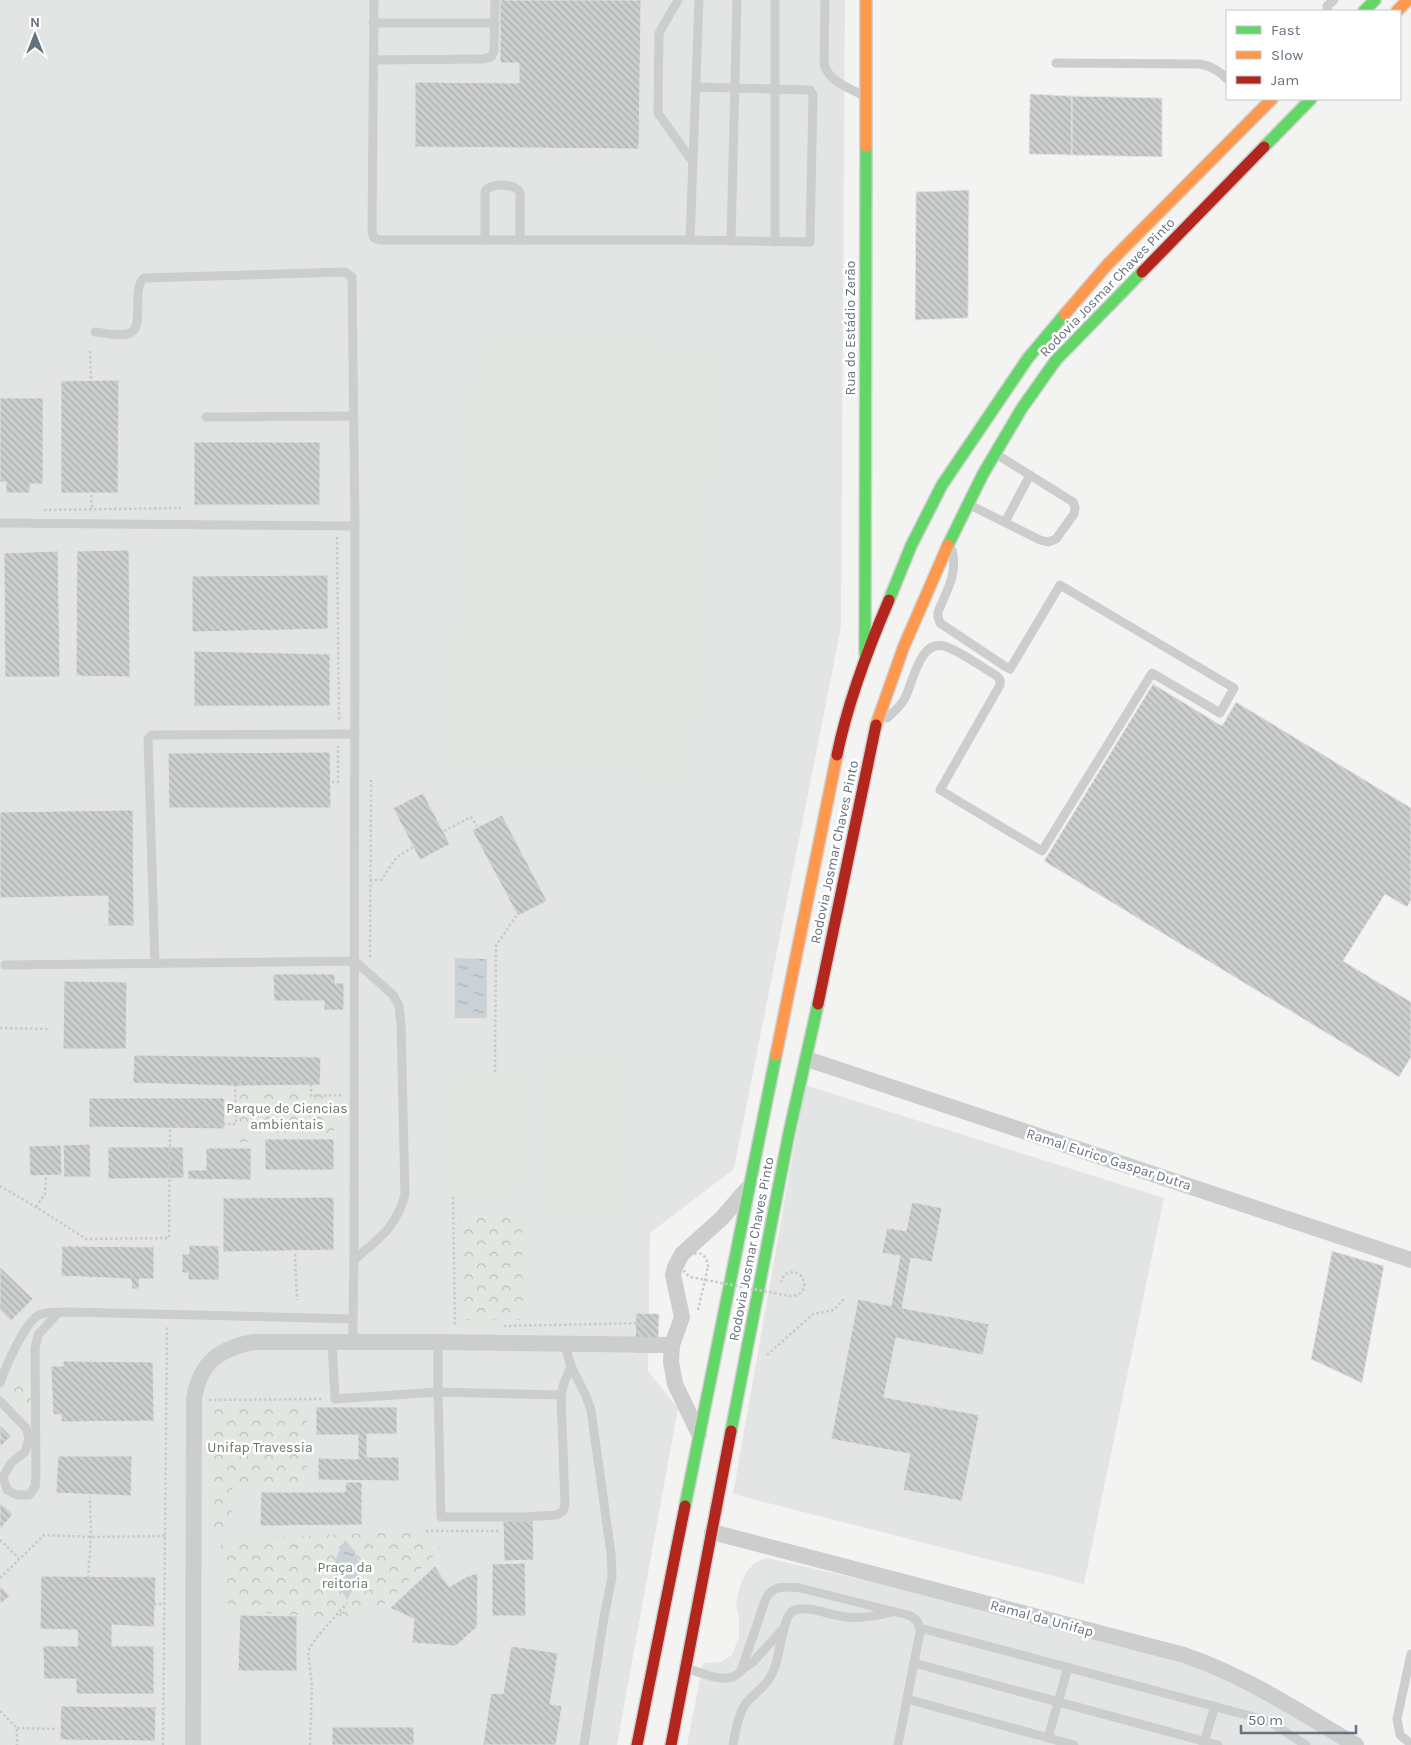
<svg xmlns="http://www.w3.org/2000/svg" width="1411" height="1745" font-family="Karla,sans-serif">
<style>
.built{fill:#e3e5e5}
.forest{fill:url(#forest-crowns)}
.pitch{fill:#e2e6e0}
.water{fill:url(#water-ripples)}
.building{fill:url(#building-back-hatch);stroke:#e2e3e2}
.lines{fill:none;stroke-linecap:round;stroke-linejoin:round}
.fast-casing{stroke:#cfd0d0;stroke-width:14}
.slow-casing{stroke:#cfd0d0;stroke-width:14}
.jam-casing{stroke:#cfd0d0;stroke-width:14}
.path{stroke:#c8caca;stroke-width:2.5;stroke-dasharray:2.5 2.5;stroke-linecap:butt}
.lane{stroke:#cccdcd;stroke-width:9}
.street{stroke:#cccdcd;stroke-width:16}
.fast{stroke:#63d668;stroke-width:11}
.slow{stroke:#ff974d;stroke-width:11}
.jam{stroke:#b3261e;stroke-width:11}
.path-bridge{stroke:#c8caca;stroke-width:2.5;stroke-dasharray:2.5 2.5;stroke-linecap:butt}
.labels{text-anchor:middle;stroke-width:5;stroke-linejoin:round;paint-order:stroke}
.street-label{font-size:14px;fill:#667280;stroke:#fff}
.park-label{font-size:14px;fill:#677864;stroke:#fff}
</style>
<defs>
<pattern id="forest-crowns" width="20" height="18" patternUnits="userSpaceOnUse" patternTransform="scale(1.25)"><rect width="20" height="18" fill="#e2e6e0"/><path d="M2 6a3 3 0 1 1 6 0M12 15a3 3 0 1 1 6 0" fill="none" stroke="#bbbfbb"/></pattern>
<pattern id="water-ripples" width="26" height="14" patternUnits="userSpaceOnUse" patternTransform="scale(1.25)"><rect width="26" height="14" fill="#cbd2d5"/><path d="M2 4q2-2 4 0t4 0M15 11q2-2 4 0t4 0" fill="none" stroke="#a9afb2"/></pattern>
<pattern id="building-back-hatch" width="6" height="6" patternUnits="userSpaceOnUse" patternTransform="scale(1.25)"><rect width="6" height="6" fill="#cccece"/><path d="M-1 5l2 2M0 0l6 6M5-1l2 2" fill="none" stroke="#a9acac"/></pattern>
</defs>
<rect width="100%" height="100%" fill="#f3f4f2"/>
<!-- built -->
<g class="built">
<polygon points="0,0 845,0 841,627 734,1169 650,1233 648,1371 678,1408 617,1745 0,1745"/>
<polygon points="805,1085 1164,1198 1084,1584 733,1494"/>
<polygon points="767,1558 1202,1657 1343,1745 687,1745 703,1663 721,1662 732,1655 739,1637 739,1619 736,1606 738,1593 742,1581 747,1571 755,1563"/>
</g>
<!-- forest -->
<g class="forest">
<polygon points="328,1090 334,1101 334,1141 240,1142 239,1091"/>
<polygon points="460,1211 522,1211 523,1320 461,1320"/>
<path d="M18 1378H23L32 1384V1400L26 1406 14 1404C8 1397 9 1388 13 1380Z"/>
<polygon points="213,1406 307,1406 307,1488 232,1488 231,1529 212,1529"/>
<polygon points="426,1531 418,1543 440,1543 440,1549 388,1602 351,1618 229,1611 220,1539"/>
</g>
<!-- pitch -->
<g class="pitch">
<polygon points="475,330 720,348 691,778 446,765"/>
<polygon points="627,1063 624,1211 543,1212 543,1064"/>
<polygon points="444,1074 523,1074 522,1194 444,1194"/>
</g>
<!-- water -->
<g class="water">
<polygon points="455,958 487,959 487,1018 455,1018"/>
<path d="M345 1540C367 1561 360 1577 347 1600 330 1574 330 1568 345 1540Z"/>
</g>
<!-- building -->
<g class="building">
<polygon points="500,0 641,0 639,149 415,147 415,82 519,83 519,63 500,63"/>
<polygon points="1030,94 1072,96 1072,155 1029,154"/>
<polygon points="1072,96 1162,98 1162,157 1072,155"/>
<polygon points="969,190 968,318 915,320 916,192"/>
<polygon points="119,380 118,493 61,493 61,381"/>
<polygon points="0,398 43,398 43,484 30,484 30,493 6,493 6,482 0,482"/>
<rect x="194" y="442" width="126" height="63"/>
<polygon points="129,550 130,677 76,676 77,551"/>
<polygon points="58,551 60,677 5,677 4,553"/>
<polygon points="328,575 328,629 192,632 192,576"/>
<polygon points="194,651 330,654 330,706 194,706"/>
<polygon points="1153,684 1222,726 1236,702 1411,808 1411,900 1407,907 1385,894 1343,961 1411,1002 1411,1057 1399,1077 1044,861"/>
<polygon points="330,752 331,808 169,808 168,753"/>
<polygon points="423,793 450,844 420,860 393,808"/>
<polygon points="133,810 134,926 108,926 108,896 0,898 0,812"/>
<polygon points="502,815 547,901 518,916 472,830"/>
<polygon points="273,974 335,974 335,983 344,983 344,1010 324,1010 324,1001 274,1001"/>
<polygon points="64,981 127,982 126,1049 63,1049"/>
<polygon points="134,1055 321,1057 320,1085 235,1086 133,1083"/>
<polygon points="89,1098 224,1098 225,1129 89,1127"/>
<rect x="265" y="1139" width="69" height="31"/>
<polygon points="90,1144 91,1177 64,1177 63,1145"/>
<polygon points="61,1145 62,1175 30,1176 29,1146"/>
<polygon points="108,1147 183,1147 184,1178 108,1179"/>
<polygon points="206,1148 251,1148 251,1180 188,1179 188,1170 206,1170"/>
<polygon points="334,1197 334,1250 223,1252 223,1198"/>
<polygon points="912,1202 942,1208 932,1262 911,1258 902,1308 989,1324 983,1355 896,1338 884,1397 979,1415 962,1501 903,1490 910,1454 831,1439 858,1299 891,1306 900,1256 882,1253 887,1228 906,1231"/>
<polygon points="189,1245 219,1246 219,1280 188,1280 188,1273 182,1273 182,1254 189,1254"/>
<polygon points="62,1246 154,1247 154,1279 139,1279 139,1289 132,1289 131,1279 61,1276"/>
<polygon points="1332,1251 1384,1266 1362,1383 1311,1359"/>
<polygon points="0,1267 33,1299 11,1321 0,1310"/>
<polygon points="636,1313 659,1314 658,1353 635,1353"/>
<polygon points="63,1361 153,1362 154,1421 62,1422 61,1415 53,1414 51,1366 63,1366"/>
<polygon points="316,1407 397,1407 397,1434 367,1434 367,1457 399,1457 399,1481 318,1480 318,1458 358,1459 358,1435 316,1435"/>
<polygon points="0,1425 11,1436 0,1447"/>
<polygon points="58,1456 132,1456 131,1496 56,1493"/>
<polygon points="346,1482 362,1482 362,1525 260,1526 261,1492 345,1492"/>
<polygon points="0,1503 13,1514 0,1529"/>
<polygon points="503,1521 533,1521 534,1560 504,1561"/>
<polygon points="525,1563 526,1616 492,1616 492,1564"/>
<polygon points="435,1566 449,1587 468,1576 478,1573 477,1627 456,1646 412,1643 414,1619 390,1608"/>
<polygon points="41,1576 156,1577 154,1627 112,1625 112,1646 154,1646 154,1694 76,1694 76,1679 44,1679 43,1646 78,1646 77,1630 40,1629"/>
<polygon points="0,1586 10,1596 0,1604"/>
<polygon points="240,1615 297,1616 297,1671 238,1671"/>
<polygon points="511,1646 558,1653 550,1704 562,1706 556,1745 483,1745 491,1693 503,1694"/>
<polygon points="61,1706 156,1707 155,1741 60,1740"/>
<rect x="332" y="1727" width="82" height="18"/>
</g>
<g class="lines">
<defs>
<g id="fast">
<polyline points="1364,11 1375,0"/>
<polyline points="1264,147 1311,99"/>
<polyline points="948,545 983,474 1022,408 1056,360 1142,272"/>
<polyline points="889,600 911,546 942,485 1028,358 1065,314"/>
<polyline points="865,654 866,146"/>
<polyline points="731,1431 789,1133 818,1004"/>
<polyline points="685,1506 776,1055"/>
</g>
<g id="slow">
<polyline points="1397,11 1408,0"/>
<polyline points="866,146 866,0"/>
<polyline points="1065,314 1108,264 1272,99"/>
<polyline points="876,725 904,646 948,545"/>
<polyline points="776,1055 837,755"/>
</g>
<g id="jam">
<polyline points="1142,272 1264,147"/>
<path d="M837 755C848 701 867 651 889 600"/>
<polyline points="818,1004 876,725"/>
<polyline points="637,1745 685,1506"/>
<polyline points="671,1745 731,1431"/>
</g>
</defs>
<!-- fast casing -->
<use href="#fast" class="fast-casing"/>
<!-- slow casing -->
<use href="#slow" class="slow-casing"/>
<!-- jam casing -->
<use href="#jam" class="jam-casing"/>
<!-- path -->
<g class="path">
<polyline points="90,351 91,379"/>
<polyline points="91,495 92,509"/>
<polyline points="44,510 181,508"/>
<polyline points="337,537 339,721"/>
<polyline points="332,782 338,782 338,746"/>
<polyline points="444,831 471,817 477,826"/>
<polyline points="370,880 381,880 397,857 413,847"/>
<polyline points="370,957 371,780"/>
<polyline points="0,1028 49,1029"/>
<polyline points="495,1072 496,946 516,916"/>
<polyline points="0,1186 36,1207 86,1239 169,1238 170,1125 236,1124 235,1081 311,1081 311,1096 343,1095"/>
<polyline points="453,1197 455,1327"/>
<polyline points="36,1207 45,1194 46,1176"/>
<polyline points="295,1254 297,1300"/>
<polyline points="0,1306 11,1317"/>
<polyline points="698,1310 708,1267"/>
<polyline points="504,1326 643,1323 645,1330"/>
<polyline points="767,1355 813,1314 834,1310 845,1298"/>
<polyline points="209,1400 323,1399"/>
<polyline points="426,1531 499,1531"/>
<polyline points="0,1540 19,1558"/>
<polyline points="0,1578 44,1535 91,1537 166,1536"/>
<polyline points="88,1578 91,1537 90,1497"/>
<polyline points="154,1604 165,1604"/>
<polyline points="0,1711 17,1728 17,1745"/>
<polyline points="17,1728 55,1729"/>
<polyline points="163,1745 167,1325"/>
<polyline points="310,1745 312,1686 308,1651 317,1637 347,1603"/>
</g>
<!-- lane -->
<g class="lane">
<polyline points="374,0 372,231 374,238 380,240 690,240 810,242 813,95 810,90 696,87"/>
<polyline points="678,0 659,33 658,113 692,161"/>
<polyline points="775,0 775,242"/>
<path d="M825 0 824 64C828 81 849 88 864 96"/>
<polyline points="1328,11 1327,6 1334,0"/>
<polyline points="373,23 495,23"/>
<polyline points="373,60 482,59 491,57 494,51 495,0"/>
<path d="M1056 63 1200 64C1211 66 1219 70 1227 79"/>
<path d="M485 240V192C489 182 516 183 520 193V240"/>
<polyline points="690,240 699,0"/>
<polyline points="731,241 737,0"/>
<polyline points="206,417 353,416"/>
<polyline points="970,505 1040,540 1048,542 1056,539 1074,514 1075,507 1073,502 996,454"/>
<polyline points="1005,522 1030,475"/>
<path d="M0 523 355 526 352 277 345 272 144 278C130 290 147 331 127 334 117 336 105 333 95 332"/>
<path d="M887 718C894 712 901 706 905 698 913 683 920 636 947 647 963 653 981 667 997 676L1000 680V685L940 790 1042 851 1152 673 1220 713 1234 688 1060 585 1010 669 1006 667 940 623 938 617V612C947 590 958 574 952 550"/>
<polyline points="155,964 148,739 152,735 355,734"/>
<path d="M5 965 355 961 393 995 399 1006 401 1024 405 1195C396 1228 378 1239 354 1260"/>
<polyline points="353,1319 354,1260 355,526"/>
<polyline points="332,1343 335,1399 438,1392 438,1342"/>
<polyline points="571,1366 586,1396 591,1410 611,1554 612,1577 604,1617 584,1745"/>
<path d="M0 1383C5 1368 25 1322 39 1315 45 1312 63 1312 70 1312L353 1319V1342"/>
<polyline points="561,1395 565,1504 563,1511 557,1515 523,1517 441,1517 438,1392 561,1395 564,1383 571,1366 564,1342"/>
<polyline points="0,1401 26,1428 29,1438 25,1452 11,1463 3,1477 7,1490 17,1495 29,1495 35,1487 36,1473 35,1349 38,1335 58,1313"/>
<polyline points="920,1628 1258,1718 1270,1722 1306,1745"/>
<polyline points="1411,1654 1397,1719 1400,1735 1411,1744"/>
<polyline points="914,1663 1218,1745"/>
<path d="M689 1669C705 1674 728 1686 741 1671L766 1598C774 1584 786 1587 800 1588L908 1615C916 1618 920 1623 920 1632L898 1745"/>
<polyline points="741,1670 752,1663 783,1629"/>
<polyline points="907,1699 1074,1745"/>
<polyline points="1048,1738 1068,1667"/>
<path d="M733 1745C735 1733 737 1719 743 1708 748 1698 759 1692 766 1683 776 1672 778 1655 781 1641 784 1632 785 1614 795 1610 807 1605 833 1616 847 1617 863 1619 877 1616 892 1612"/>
<polyline points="1203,1745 1215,1706"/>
</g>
<!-- street -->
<g class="street">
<polyline points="807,1059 1411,1260"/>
<polyline points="699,1434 675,1384 671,1362 672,1345 682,1317 673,1275 675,1267 682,1254 722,1218 747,1189"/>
<path d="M712 1532 1184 1655C1246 1676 1300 1712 1356 1745"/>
<path d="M193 1745 194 1399C199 1364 219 1348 254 1342H438L672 1345"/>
</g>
<!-- fast -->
<use href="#fast" class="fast"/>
<!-- slow -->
<use href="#slow" class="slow"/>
<!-- jam -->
<use href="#jam" class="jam"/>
<!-- path-bridge -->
<path class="path-bridge" d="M708 1267C706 1238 667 1261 690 1277L790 1296C814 1296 805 1263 784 1275L781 1282"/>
</g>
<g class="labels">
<!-- street labels -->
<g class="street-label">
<text transform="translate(1107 287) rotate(-46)" y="5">Rodovia Josmar Chaves Pinto</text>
<text transform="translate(850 328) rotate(-90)" y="5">Rua do Estádio Zerão</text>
<text transform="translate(834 852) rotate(-78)" y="5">Rodovia Josmar Chaves Pinto</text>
<text transform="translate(1109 1159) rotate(18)" y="5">Ramal Eurico Gaspar Dutra</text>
<text transform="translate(751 1249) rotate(-79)" y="5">Rodovia Josmar Chaves Pinto</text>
<text transform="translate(1042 1618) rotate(15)" y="5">Ramal da Unifap</text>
</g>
<!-- park labels -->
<g class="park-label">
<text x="287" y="1113">Parque de Ciencias<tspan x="287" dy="16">ambientais</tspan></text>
<text x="260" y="1452">Unifap Travessia</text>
<text x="345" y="1572">Praça da<tspan x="345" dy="16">reitoria</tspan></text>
</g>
</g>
<!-- legend -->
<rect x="1226" y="10" width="175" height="90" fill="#ffffff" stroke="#c2c7cc"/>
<rect x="1236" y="26" width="25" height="8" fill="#63d668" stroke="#c2c7cc"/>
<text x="1271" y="35" font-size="15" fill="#667280">Fast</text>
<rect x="1236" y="51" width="25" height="8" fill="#ff974d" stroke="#c2c7cc"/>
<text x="1271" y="60" font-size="15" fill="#667280">Slow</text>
<rect x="1236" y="76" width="25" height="8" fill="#b3261e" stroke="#c2c7cc"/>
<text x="1271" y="85" font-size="15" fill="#667280">Jam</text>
<!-- north arrow -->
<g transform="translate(35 35)" stroke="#ffffff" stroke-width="4" paint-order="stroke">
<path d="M0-4L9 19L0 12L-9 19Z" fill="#667280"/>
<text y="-8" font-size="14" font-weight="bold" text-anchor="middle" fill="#667280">N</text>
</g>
<!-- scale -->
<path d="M1241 1725v8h115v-8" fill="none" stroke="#667280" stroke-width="2.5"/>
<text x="1248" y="1725" font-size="15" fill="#667280" stroke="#ffffff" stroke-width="4" paint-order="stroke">50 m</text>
</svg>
